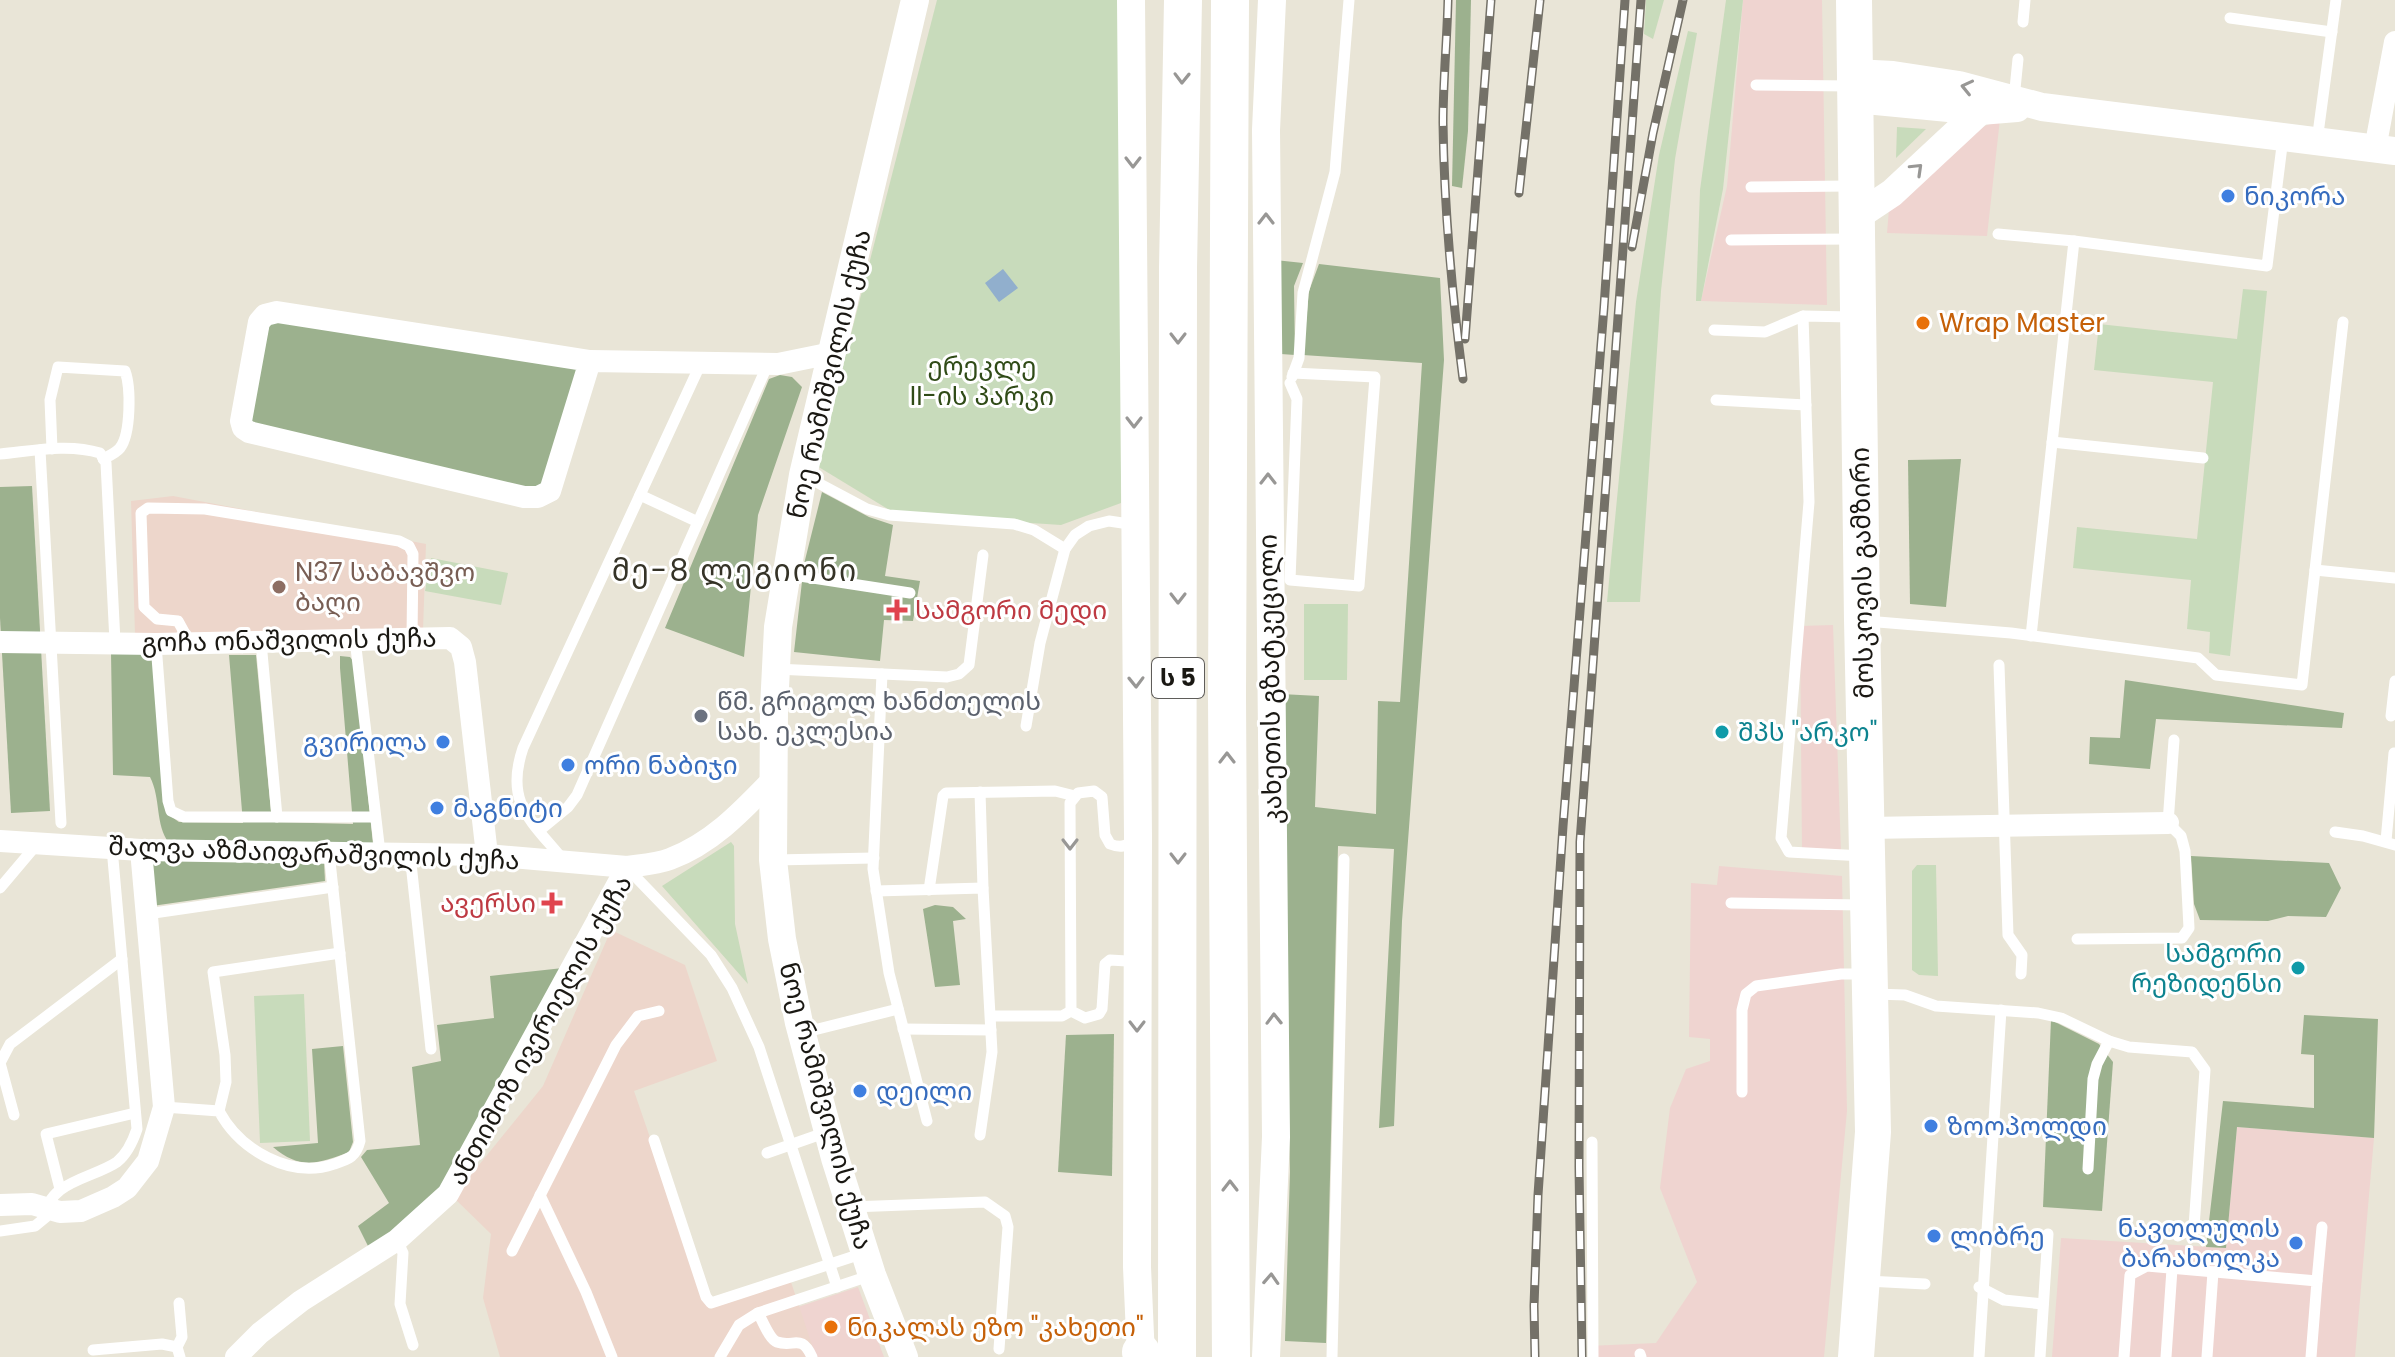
<svg xmlns="http://www.w3.org/2000/svg" width="2395" height="1357" font-family="Poppins,'Noto Sans Georgian',sans-serif">
<style>
.commercial{fill:#efd4d0}
.education{fill:#edd6cb}
.green{fill:#c8dbbb}
.forest{fill:#9cb18e}
.water{fill:#91afcd}
.lines{fill:none;stroke-linecap:round;stroke-linejoin:round}
.service{stroke:#fff;stroke-width:11}
.minor{stroke:#fff;stroke-width:22}
.tertiary{stroke:#fff;stroke-width:28}
.primary{stroke:#fff;stroke-width:36}
.trunk{stroke:#fff;stroke-width:38}
.rail-casing{stroke:#747168;stroke-width:9}
.rail{stroke:#fff;stroke-width:6;stroke-dasharray:18;stroke-linecap:butt}
.oneway{stroke:#989795}
.shop-dot{fill:#3f7fe0;stroke:#fff;stroke-width:3}
.food-dot{fill:#e8710a;stroke:#fff;stroke-width:3}
.education-dot{fill:#8d6e63;stroke:#fff;stroke-width:3}
.health-dot{fill:#e0444e;stroke:#fff;stroke-width:3}
.worship-dot{fill:#6b7280;stroke:#fff;stroke-width:3}
.culture-dot{fill:#0f9aa8;stroke:#fff;stroke-width:3}
.labels{text-anchor:middle;stroke-width:6;stroke-linejoin:round;paint-order:stroke}
.shield{fill:#fff;stroke:#5f5d5a;stroke-width:2}
.shield-label{font-size:24px;font-weight:bold;fill:#1a1813}
.shop-label{font-size:26px;fill:#366cbe;stroke:#fff;text-anchor:start}
.food-label{font-size:26px;fill:#c56008;stroke:#fff;text-anchor:start}
.park-label{font-size:26px;fill:#304b17;stroke:#fff}
.street-label{font-size:26px;fill:#1a1813;stroke:#fff}
.education-label{font-size:26px;fill:#785e54;stroke:#fff;text-anchor:start}
.health-label{font-size:26px;fill:#be3a42;stroke:#fff;text-anchor:start}
.worship-label{font-size:26px;fill:#5b616d;stroke:#fff;text-anchor:start}
.culture-label{font-size:26px;fill:#0d838f;stroke:#fff;text-anchor:start}
.quarter-label{font-size:30px;letter-spacing:2px;fill:#353327;stroke:#fff}
</style>
<rect width="100%" height="100%" fill="#e9e5d7"/>
<!-- commercial -->
<g class="commercial">
<polygon points="1743,0 1822,0 1827,305 1701,301 1727,186"/>
<polygon points="2000,119 1987,236 1887,233 1889,209 1932,151"/>
<polygon points="1833,625 1841,852 1802,851 1800,626"/>
<polygon points="1719,866 1842,876 1847,1111 1824,1357 1589,1357 1588,1346 1656,1343 1697,1282 1660,1188 1670,1108 1686,1069 1710,1061 1710,1039 1689,1037 1691,883 1717,885"/>
<polygon points="2237,1127 2374,1138 2355,1357 2052,1357 2061,1238 2226,1248"/>
<polygon points="858,1287 884,1357 816,1357 798,1307"/>
</g>
<!-- education -->
<g class="education">
<polygon points="173,496 426,544 423,630 135,634 131,501"/>
<polygon points="611,930 685,965 717,1061 634,1091 709,1309 791,1282 816,1357 500,1357 483,1298 491,1234 453,1197 543,1086"/>
</g>
<!-- green -->
<g class="green">
<polygon points="937,0 1120,0 1121,503 1061,525 896,514 817,466"/>
<polygon points="1646,0 1664,0 1653,39 1644,34"/>
<polygon points="1726,0 1743,0 1723,189 1701,301 1696,301 1700,190"/>
<polygon points="1688,31 1697,33 1675,159 1661,291 1640,602 1607,602 1636,302 1659,155"/>
<polygon points="1897,127 1926,129 1896,158"/>
<polygon points="2243,289 2267,291 2230,656 2209,653 2210,632 2187,629 2191,580 2073,568 2077,527 2197,539 2213,382 2094,370 2099,324 2237,339"/>
<polygon points="431,558 508,573 501,605 425,591"/>
<polygon points="1304,604 1348,604 1347,680 1304,680"/>
<polygon points="731,842 734,846 735,924 748,984 662,886"/>
<polygon points="1917,865 1936,865 1938,976 1919,975 1912,970 1912,871"/>
<polygon points="304,994 310,1141 260,1143 254,996"/>
</g>
<!-- forest -->
<g class="forest">
<polygon points="1456,0 1471,0 1468,131 1462,188 1452,186"/>
<polygon points="1275,260 1303,263 1294,286 1295,355 1281,354"/>
<polygon points="1319,264 1440,278 1444,360 1402,921 1394,1126 1379,1128 1394,849 1338,846 1326,1343 1285,1341 1290,1172 1281,694 1319,696 1315,807 1376,814 1378,701 1400,702 1422,363 1303,355 1309,291"/>
<polygon points="270,321 579,365 542,486 528,489 253,423 250,419"/>
<polygon points="780,375 792,377 802,387 758,515 744,657 665,628 769,379"/>
<polygon points="1961,459 1946,607 1910,604 1908,460"/>
<polygon points="32,486 50,811 11,813 0,618 0,487"/>
<polygon points="822,492 869,517 893,525 885,576 920,581 913,621 884,620 880,661 794,652 804,564"/>
<path d="M152 650 166 813 179 822 243 823 229 655H256L272 822 353 824 340 668V656L350 657 354 662 373 844 169 843C155 825 161 798 150 777L113 775 111 653Z"/>
<polygon points="2125,680 2344,713 2342,728 2156,719 2150,769 2089,764 2090,737 2120,738"/>
<polygon points="154,856 324,862 325,881 152,906 149,866"/>
<polygon points="2191,856 2329,863 2341,888 2326,917 2288,916 2268,921 2200,920 2194,904"/>
<polygon points="935,905 953,907 966,919 953,921 960,985 935,987 923,909"/>
<polygon points="563,968 445,1187 371,1252 358,1226 389,1203 361,1157 367,1150 420,1145 412,1067 441,1061 437,1025 494,1018 490,976"/>
<polygon points="2304,1015 2378,1019 2374,1138 2237,1127 2226,1248 2206,1247 2223,1101 2314,1108 2314,1055 2301,1054"/>
<polygon points="2051,1020 2099,1044 2113,1062 2102,1211 2043,1207"/>
<polygon points="1114,1034 1112,1176 1058,1172 1066,1035"/>
<path d="M343 1046 353 1142 349 1152C318 1164 300 1170 273 1147L318 1143 312 1049Z"/>
</g>
<!-- water -->
<polygon class="water" points="1003,269 1018,288 999,302 985,283"/>
<g class="lines">
<!-- service -->
<g class="service">
<polyline points="2230,18 2332,32"/>
<polyline points="2023,22 2025,0"/>
<polyline points="1756,85 1851,86"/>
<polyline points="2014,99 2018,59"/>
<polyline points="2317,141 2336,0"/>
<polyline points="1751,187 1850,186"/>
<polyline points="1998,234 2074,241 2031,636"/>
<polyline points="1731,240 1854,239"/>
<polyline points="2074,241 2267,266 2283,138"/>
<polyline points="1852,317 1803,316 1809,502 1781,838 1789,852 1863,856"/>
<polyline points="1714,330 1765,332 1803,316"/>
<polyline points="1292,377 1299,358 1303,293 1335,172 1349,0"/>
<polyline points="1290,383 1297,399 1290,580 1359,586 1375,377 1293,373"/>
<polyline points="1716,400 1806,405"/>
<polyline points="2052,442 2203,458"/>
<path d="M52 449 50 400 58 367 125 371C131 387 131 434 120 448 116 453 109 456 103 459"/>
<polyline points="40,450 61,823"/>
<path d="M0 454C32 451 68 443 100 453L106 463 115 642"/>
<polyline points="805,476 867,509 889,515 1014,524 1034,530 1065,549"/>
<polyline points="640,495 698,522"/>
<polyline points="2315,570 2395,578"/>
<polyline points="787,574 910,593"/>
<polyline points="1866,621 2011,633 2198,658 2216,675 2302,685 2343,322"/>
<polyline points="355,639 380,853"/>
<polyline points="261,642 277,817"/>
<polyline points="183,643 184,632 178,621 157,619 144,607 141,513 148,508 205,509 399,541 409,546 413,554 412,638"/>
<polyline points="156,644 168,801 171,811 184,817 375,817"/>
<polyline points="1999,665 2008,935 2022,955 2021,974"/>
<polyline points="776,669 947,677 959,674 969,665 983,555"/>
<polyline points="882,674 873,869 889,973 927,1121"/>
<polyline points="2391,716 2395,681"/>
<polyline points="1026,726 1040,643 1065,549 1075,535 1089,526 1109,521 1129,524 1134,530"/>
<polyline points="980,792 983,888"/>
<polyline points="540,830 568,807 577,795 768,364"/>
<polyline points="2335,832 2363,836 2395,845"/>
<polyline points="2386,841 2394,753"/>
<polyline points="410,854 431,1049"/>
<polyline points="774,860 874,858"/>
<path d="M565 862C532 821 504 804 523 748L701 363"/>
<polyline points="628,869 711,955 732,988 759,1047 837,1287"/>
<polyline points="0,888 38,843"/>
<polyline points="929,890 943,796 946,793 1055,791 1075,796"/>
<polyline points="876,891 983,888 992,1052 980,1135"/>
<polyline points="1731,903 1862,905"/>
<polyline points="147,914 333,887"/>
<polyline points="2077,939 2182,938 2189,928 2185,851 2181,836 2168,823 2174,740"/>
<path d="M1134 967 1127 961 1110 960 1105 964 1102 1009 1099 1014 1085 1018 1071 1011 1070 803 1078 793 1094 791 1102 797 1105 835 1110 844C1120 848 1126 847 1134 839"/>
<polyline points="1875,994 1905,995 1936,1006 2038,1013 2061,1018 2109,1041 2129,1047 2192,1052 2205,1070 2194,1227 2178,1236"/>
<polyline points="991,1016 1062,1016 1071,1011"/>
<polyline points="903,1029 991,1030"/>
<polyline points="802,1033 898,1009"/>
<polyline points="1742,1092 1742,1010 1746,994 1756,986 1841,974 1863,974"/>
<path d="M164 1107 219 1111C240 1150 290 1179 334 1164 349 1159 356 1157 360 1141L329 852"/>
<polyline points="219,1111 226,1082 225,1055 213,972 340,953"/>
<polyline points="14,1115 0,1063 10,1044 122,959"/>
<polyline points="654,1140 706,1297 711,1303 864,1253"/>
<polyline points="1592,1142 1593,1357"/>
<polyline points="767,1153 827,1132"/>
<polyline points="2088,1169 2093,1079 2097,1064 2109,1041"/>
<polyline points="60,1189 46,1134 135,1113"/>
<polyline points="540,1195 586,1292 612,1357"/>
<polyline points="851,1207 985,1202 1005,1216 1008,1227 999,1349"/>
<path d="M0 1231 35 1226 46 1217C46 1182 94 1178 117 1162 127 1154 133 1141 137 1129L112 848"/>
<polyline points="397,1240 403,1253 400,1304 413,1345"/>
<polyline points="512,1251 616,1045 638,1016 659,1011"/>
<polyline points="1867,1281 1925,1284"/>
<polyline points="2317,1281 2322,1227"/>
<polyline points="1979,1287 2004,1300 2043,1304"/>
<polyline points="179,1303 182,1337 177,1347 180,1357"/>
<path d="M758 1313C763 1321 769 1339 777 1342 794 1348 801 1333 812 1357"/>
<polyline points="93,1350 162,1344 177,1347"/>
<polyline points="1640,1354 1641,1357"/>
<polyline points="720,1357 739,1325 758,1313 872,1275"/>
<polyline points="1332,1357 1344,859"/>
<polyline points="1979,1357 2001,1010"/>
<polyline points="2040,1357 2048,1234"/>
<polyline points="2124,1357 2130,1275 2147,1266 2317,1281 2311,1357"/>
<polyline points="2166,1357 2172,1269"/>
<polyline points="2207,1357 2213,1272"/>
</g>
<!-- minor -->
<g class="minor">
<polyline points="2375,149 2395,42"/>
<polyline points="590,361 550,491 538,497 524,497 249,432 243,428 241,421 259,322 265,315 277,312 590,361 778,364 832,353"/>
<polyline points="0,642 156,644 450,638 461,647 465,662 487,855"/>
<polyline points="1867,828 2168,823"/>
<polyline points="0,841 141,850 487,855 627,867"/>
<polyline points="0,1205 32,1204 60,1212 81,1211 113,1197 127,1188 148,1161 164,1107 141,850"/>
<path d="M236 1357 260 1333 301 1301 397 1240 448 1194 627 867C641 865 657 864 670 859 713 843 744 809 774 778"/>
</g>
<!-- tertiary -->
<g class="tertiary">
<polyline points="1131,0 1138,836 1137,1267 1141,1357"/>
<polyline points="1854,73 1893,75 1959,85 2042,107 2395,151"/>
<polyline points="1855,99 1980,111 2017,108"/>
<polyline points="1856,217 1892,193 1980,111"/>
<polyline points="904,1357 872,1275 835,1158 799,1023 782,939 773,860 774,708 778,627 803,475 915,0"/>
<polyline points="1266,1357 1276,1137 1266,130 1272,0"/>
</g>
<!-- primary -->
<polyline class="primary" points="1854,0 1862,620 1873,1132 1856,1357"/>
<!-- trunk -->
<g class="trunk">
<polyline points="1230,0 1227,697 1231,1357"/>
<polyline points="1141,1352 1143,1357"/>
<polyline points="1177,1357 1178,268 1183,0"/>
</g>
<defs>
<g id="rail">
<path d="M1448 0C1447 41 1443 82 1443 123 1444 209 1452 294 1463 379"/>
<polyline points="1519,193 1540,0"/>
<polyline points="1632,247 1653,133 1683,0"/>
<polyline points="1465,339 1491,0"/>
<polyline points="1535,1357 1534,1306 1538,1195 1563,826 1604,307 1625,0"/>
<polyline points="1582,1357 1579,1167 1580,842 1641,0"/>
</g>
</defs>
<!-- rail casing -->
<use href="#rail" class="rail-casing"/>
<!-- rail -->
<use href="#rail" class="rail"/>
</g>
<!-- one-way arrows -->
<defs><path id="oneway-chevron" d="M-2-3.5L2.5 0L-2 3.5" fill="none" stroke-width="1.6" stroke-linecap="round" stroke-linejoin="round" transform="scale(2)"/></defs>
<g class="oneway">
<use href="#oneway-chevron" transform="translate(1182 78) rotate(91)"/>
<use href="#oneway-chevron" transform="translate(1967 87) rotate(-167)"/>
<use href="#oneway-chevron" transform="translate(1133 162) rotate(90)"/>
<use href="#oneway-chevron" transform="translate(1917 169) rotate(-44)"/>
<use href="#oneway-chevron" transform="translate(1266 219) rotate(-90)"/>
<use href="#oneway-chevron" transform="translate(1178 338) rotate(90)"/>
<use href="#oneway-chevron" transform="translate(1134 422) rotate(90)"/>
<use href="#oneway-chevron" transform="translate(1268 479) rotate(-90)"/>
<use href="#oneway-chevron" transform="translate(1178 598) rotate(90)"/>
<use href="#oneway-chevron" transform="translate(1136 682) rotate(89)"/>
<use href="#oneway-chevron" transform="translate(1227 758) rotate(-90)"/>
<use href="#oneway-chevron" transform="translate(1070 844) rotate(90)"/>
<use href="#oneway-chevron" transform="translate(1178 858) rotate(90)"/>
<use href="#oneway-chevron" transform="translate(1274 1019) rotate(-91)"/>
<use href="#oneway-chevron" transform="translate(1137 1026) rotate(90)"/>
<use href="#oneway-chevron" transform="translate(1230 1186) rotate(-90)"/>
<use href="#oneway-chevron" transform="translate(1271 1279) rotate(-87)"/>
</g>
<!-- markers -->
<g class="shop-dot">
<circle cx="2228" cy="196" r="8"/>
<circle cx="443" cy="742" r="8"/>
<circle cx="568" cy="765" r="8"/>
<circle cx="437" cy="808" r="8"/>
<circle cx="860" cy="1091" r="8"/>
<circle cx="1931" cy="1126" r="8"/>
<circle cx="1934" cy="1236" r="8"/>
<circle cx="2296" cy="1243" r="8"/>
</g>
<g class="food-dot">
<circle cx="1923" cy="323" r="8"/>
<circle cx="831" cy="1327" r="8"/>
</g>
<circle class="education-dot" cx="279" cy="587" r="8"/>
<g class="health-dot">
<path d="M893 598h8v8h8v8h-8v8h-8v-8h-8v-8h8z"/>
<path d="M548 891h8v8h8v8h-8v8h-8v-8h-8v-8h8z"/>
</g>
<circle class="worship-dot" cx="701" cy="716" r="8"/>
<g class="culture-dot">
<circle cx="1722" cy="732" r="8"/>
<circle cx="2298" cy="968" r="8"/>
</g>
<g class="labels">
<!-- shield labels -->
<rect class="shield" x="1152" y="658" width="52" height="40" rx="6"/>
<g class="shield-label">
<text x="1178" y="686">ს 5</text>
</g>
<!-- shop labels -->
<g class="shop-label">
<text x="2244" y="205">ნიკორა</text>
<text x="427" y="751" text-anchor="end">გვირილა</text>
<text x="584" y="774">ორი ნაბიჯი</text>
<text x="453" y="817">მაგნიტი</text>
<text x="876" y="1100">დეილი</text>
<text x="1947" y="1135">ზოოპოლდი</text>
<text x="2280" y="1237" text-anchor="end">ნავთლუღის<tspan x="2280" dy="30">ბარახოლკა</tspan></text>
<text x="1950" y="1245">ლიბრე</text>
</g>
<!-- food labels -->
<g class="food-label">
<text x="1939" y="332">Wrap Master</text>
<text x="847" y="1336">ნიკალას ეზო "კახეთი"</text>
</g>
<!-- park labels -->
<g class="park-label">
<text x="982" y="375">ერეკლე<tspan x="982" dy="30">II-ის პარკი</tspan></text>
</g>
<!-- street labels -->
<g class="street-label">
<text transform="translate(829 374) rotate(-77)" y="9">ნოე რამიშვილის ქუჩა</text>
<text transform="translate(1862 573) rotate(-91)" y="9">მოსკოვის გამზირი</text>
<text transform="translate(289 640) rotate(-1)" y="9">გოჩა ონაშვილის ქუჩა</text>
<text transform="translate(1270 679) rotate(-91)" y="9">კახეთის გზატკეცილი</text>
<text transform="translate(314 853) rotate(2)" y="9">შალვა აზმაიფარაშვილის ქუჩა</text>
<text transform="translate(540 1030) rotate(-61)" y="9">ანთიმოზ ივერიელის ქუჩა</text>
<text transform="translate(826 1106) rotate(75)" y="9">ნოე რამიშვილის ქუჩა</text>
</g>
<!-- education labels -->
<g class="education-label">
<text x="295" y="581">N37 საბავშვო<tspan x="295" dy="30">ბაღი</tspan></text>
</g>
<!-- health labels -->
<g class="health-label">
<text x="915" y="619">სამგორი მედი</text>
<text x="536" y="912" text-anchor="end">ავერსი</text>
</g>
<!-- worship labels -->
<g class="worship-label">
<text x="717" y="710">წმ. გრიგოლ ხანძთელის<tspan x="717" dy="30">სახ. ეკლესია</tspan></text>
</g>
<!-- culture labels -->
<g class="culture-label">
<text x="1738" y="741">შპს "არკო"</text>
<text x="2282" y="962" text-anchor="end">სამგორი<tspan x="2282" dy="30">რეზიდენსი</tspan></text>
</g>
<!-- quarter labels -->
<g class="quarter-label">
<text x="735" y="581">მე-8 ლეგიონი</text>
</g>
</g>
</svg>
